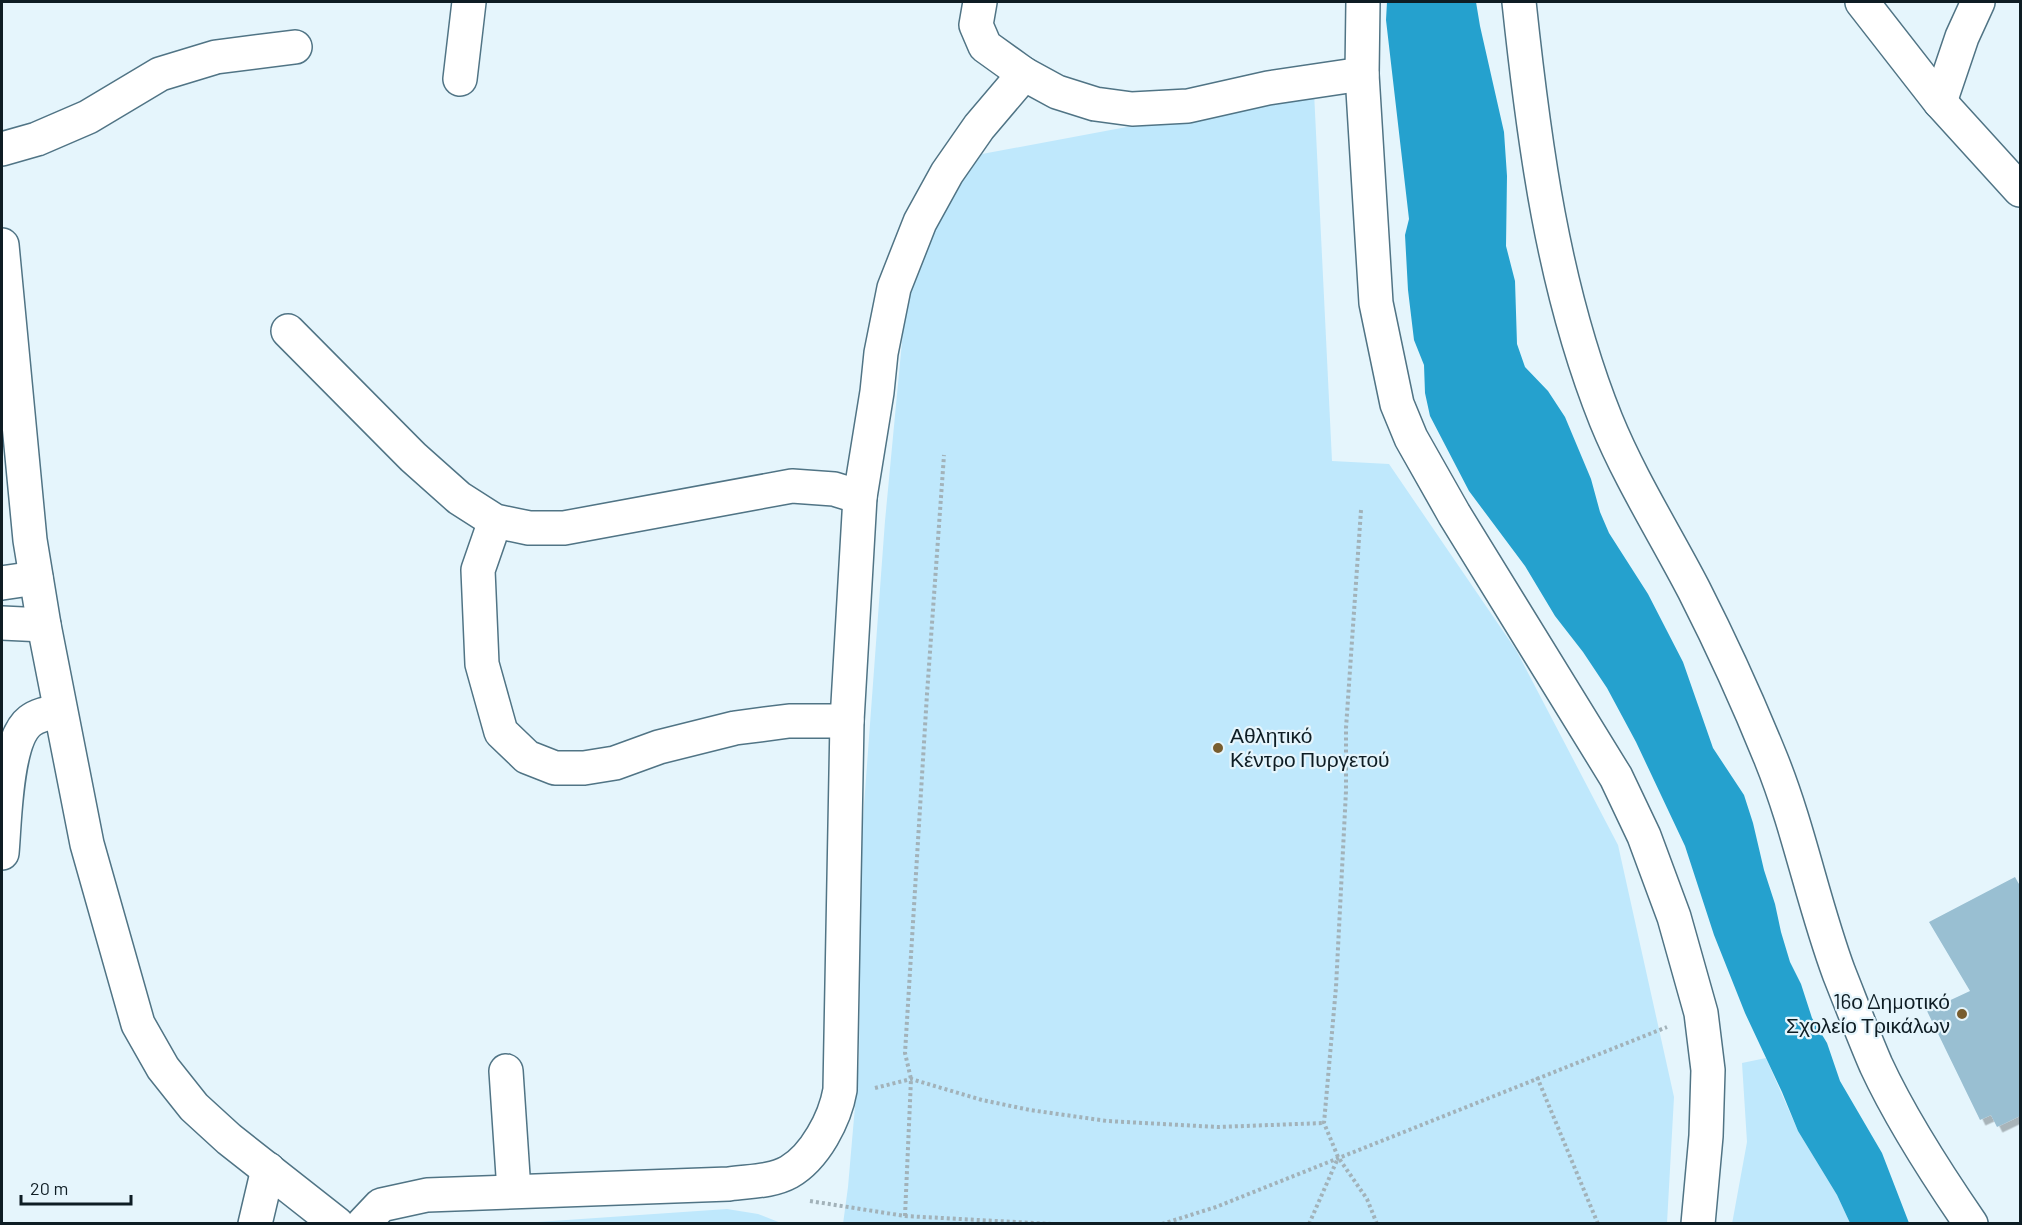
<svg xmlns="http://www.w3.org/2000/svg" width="2022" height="1225" font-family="Barlow,sans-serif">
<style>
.green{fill:#bfe8fc}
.water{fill:#25a1ce}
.building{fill:#99bfd2;filter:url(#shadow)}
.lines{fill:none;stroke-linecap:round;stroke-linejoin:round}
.minor-casing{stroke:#507485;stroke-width:36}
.path{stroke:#a2b2b9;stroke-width:4;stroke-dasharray:3 3;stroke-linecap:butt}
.minor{stroke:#fff;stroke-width:33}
.poi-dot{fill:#785d2f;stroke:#e5f5fc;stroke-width:2}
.labels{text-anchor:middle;stroke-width:4.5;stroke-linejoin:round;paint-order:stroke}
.poi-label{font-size:21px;fill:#0e1d24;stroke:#e5f5fc;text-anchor:start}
</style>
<defs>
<filter id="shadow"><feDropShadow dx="5.5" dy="5.5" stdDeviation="0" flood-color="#0004"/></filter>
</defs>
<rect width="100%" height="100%" fill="#e5f5fc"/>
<!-- green -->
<g class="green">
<polygon points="1314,92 1332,461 1389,464 1516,650 1618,845 1674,1097 1667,1223 843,1224 848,1187 859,1060 861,846 885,521 903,331 921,236 982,154"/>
<polygon points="1766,1058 1798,1131 1837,1195 1850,1223 1732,1224 1747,1142 1742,1063"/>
<polygon points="727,1209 758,1214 781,1223 523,1223"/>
</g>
<!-- water -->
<polygon class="water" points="1387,2 1476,2 1480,26 1504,132 1507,176 1506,246 1515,281 1517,344 1525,367 1548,391 1565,417 1591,479 1600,512 1609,533 1648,594 1683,662 1713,748 1744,795 1753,823 1764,870 1775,904 1781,932 1790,962 1801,984 1812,1018 1827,1043 1840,1081 1882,1153 1909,1223 1850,1223 1837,1195 1798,1131 1782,1092 1745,1013 1714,935 1685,846 1636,742 1607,688 1583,652 1555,616 1525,566 1469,491 1430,416 1425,393 1424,365 1414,340 1408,290 1405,235 1409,219 1386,20"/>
<!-- building -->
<polygon class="building" points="2015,877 2020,886 2020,1116 1997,1127 1991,1115 1980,1120 1927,1011 1970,991 1929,922"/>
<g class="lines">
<defs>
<g id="minor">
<polyline points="980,2 976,25 985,46 1024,74 1057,92 1095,104 1132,109 1188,106 1268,88 1362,74"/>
<polyline points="1363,2 1362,74 1376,303 1397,404 1411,438 1454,514 1616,777 1644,836 1674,917 1701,1013 1708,1070 1706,1136 1698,1224"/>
<path d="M1519 2C1534 143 1553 288 1606 420 1630 479 1665 534 1694 590 1722 645 1748 702 1771 759 1799 828 1813 903 1839 973 1851 1003 1863 1035 1876 1065 1900 1117 1938 1176 1971 1224"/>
<polyline points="1862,2 1940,102 2020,190"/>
<polyline points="460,79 469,2"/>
<polyline points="1940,102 1962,37 1978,2"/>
<polyline points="2,149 37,139 88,117 160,74 216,57 295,47"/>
<polyline points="2,245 30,540 44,625 87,844 138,1024 163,1068 194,1107 229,1139 337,1224"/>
<polyline points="288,331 413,457 459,498 495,521 529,528 564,528 792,486 834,489 860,497"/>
<polyline points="495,521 478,570 482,664 501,732 527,757 555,768 584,768 615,763 659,747 735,728 789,721 847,721"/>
<polyline points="2,583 36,578"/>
<polyline points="2,623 44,625"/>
<path d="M2 853C5 822 5 740 30 721 39 714 50 713 60 711"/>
<polyline points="506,1071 514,1191"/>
<polyline points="255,1224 268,1169"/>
<path d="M363 1224 381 1205 427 1195 729 1184C748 1181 771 1182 789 1172 815 1157 835 1119 840 1090L847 721 860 497 877 392 881 353 894 288 920 222 947 173 979 127 1024 74"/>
</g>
</defs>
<!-- minor casing -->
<use href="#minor" class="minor-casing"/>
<!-- path -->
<g class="path">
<polyline points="1361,510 1346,728 1346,791 1336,987 1324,1123 1338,1157 1367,1199 1377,1224"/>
<polyline points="1537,1077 1598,1224"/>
<polyline points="875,1088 911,1079 982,1100 1030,1110 1107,1121 1218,1127 1324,1123"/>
<polyline points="810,1201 905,1216 1052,1224"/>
<polyline points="905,1216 911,1079 905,1053 927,694 944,455"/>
<polyline points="1162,1224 1216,1207 1667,1027"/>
<polyline points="1309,1224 1338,1158"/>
</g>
<!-- minor -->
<use href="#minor" class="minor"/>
</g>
<!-- markers -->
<g class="poi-dot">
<circle cx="1218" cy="748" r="6"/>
<circle cx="1962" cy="1014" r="6"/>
</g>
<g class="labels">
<!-- poi labels -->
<g class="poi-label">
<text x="1230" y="743">Αθλητικό<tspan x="1230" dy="24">Κέντρο Πυργετού</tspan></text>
<text x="1950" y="1009" text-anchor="end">16ο Δημοτικό<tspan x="1950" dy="24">Σχολείο Τρικάλων</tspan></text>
</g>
</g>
<!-- border -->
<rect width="2022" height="1225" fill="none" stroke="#0e1d24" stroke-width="6"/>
<!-- scale -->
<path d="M21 1195v9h110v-9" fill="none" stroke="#0e1d24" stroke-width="3"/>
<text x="30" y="1195" font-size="18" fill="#0e1d24" stroke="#e5f5fc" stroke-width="4.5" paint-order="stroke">20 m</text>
</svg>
